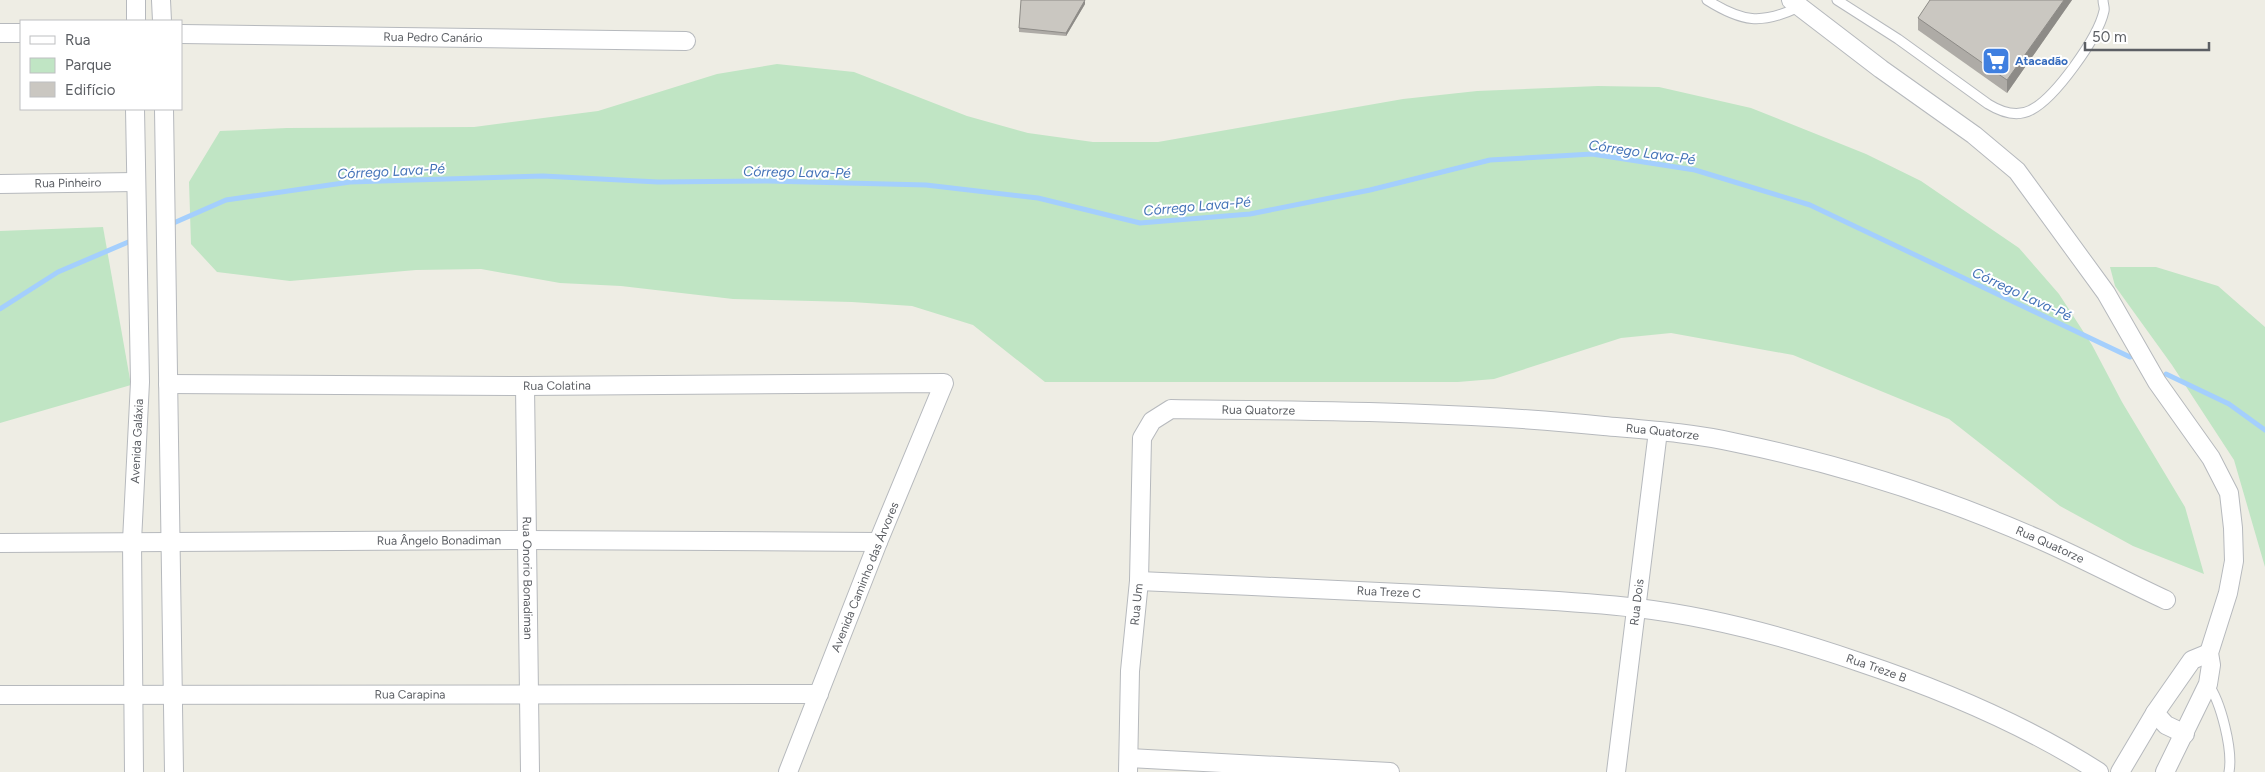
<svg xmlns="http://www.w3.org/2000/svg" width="2265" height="772" font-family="Figtree,sans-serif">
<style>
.green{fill:#c0e5c4}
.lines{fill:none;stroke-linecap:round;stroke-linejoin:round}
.stream{stroke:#a4cffd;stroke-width:5}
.lane-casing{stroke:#b6b9bd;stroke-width:11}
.street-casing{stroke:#b6b9bd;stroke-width:20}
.lane{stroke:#fff;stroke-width:9}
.street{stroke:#fff;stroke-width:18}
.wall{fill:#aeaba6}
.shaded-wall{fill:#8d8b87}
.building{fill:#cac7c1;stroke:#8d8b87}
.labels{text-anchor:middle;stroke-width:4;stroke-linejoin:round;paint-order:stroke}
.street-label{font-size:12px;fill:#5c5f64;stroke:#fff}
.shop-label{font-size:12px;font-weight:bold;fill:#366cbe;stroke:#fff;text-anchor:start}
.water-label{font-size:14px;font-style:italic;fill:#4473b8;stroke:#fff}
</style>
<rect width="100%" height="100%" fill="#eeede4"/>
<!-- green -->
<g class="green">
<polygon points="777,64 854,72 967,116 1028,133 1093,142 1158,142 1403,99 1477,91 1598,86 1659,87 1751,108 1866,154 1921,181 2019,248 2059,294 2092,345 2122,402 2185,507 2204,574 2133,546 2060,506 1949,419 1793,355 1671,333 1621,338 1494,379 1458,382 1045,382 973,325 912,306 852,302 733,299 621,286 560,283 481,269 416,270 290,281 217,272 191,244 189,182 220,131 287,128 474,127 598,111 717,74"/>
<polygon points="103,227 131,385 0,423 0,231"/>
<polygon points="2110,267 2156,267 2218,286 2265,327 2265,567 2234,460 2172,365 2115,286"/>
</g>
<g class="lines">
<!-- stream -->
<g class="stream">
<polyline points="169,225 226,200 350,182 543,176 658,182 768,181 926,185 1038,198 1140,223 1250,214 1370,190 1490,160 1592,154 1695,170 1810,205 2130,357"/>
<polyline points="0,309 58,272 133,240"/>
<polyline points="2166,374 2229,404 2265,430"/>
</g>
<defs>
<g id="lane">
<path d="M1707 0C1742 22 1761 25 1799 7"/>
<path d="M1837 0 1898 39 1988 104C2001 112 2016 118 2031 110 2055 98 2098 38 2104 11 2105 8 2103 4 2103 0"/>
<path d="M2208 684C2221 702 2233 750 2229 772"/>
</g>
<g id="street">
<polyline points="161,0 162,21"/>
<polyline points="1791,0 1881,69 1974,135 2017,171 2106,293 2157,382 2211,458 2229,493 2233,528 2234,561 2228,593 2209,653 2211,665 2208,684 2165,772"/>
<polyline points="136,21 136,0"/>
<polyline points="0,33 21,33"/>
<path id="s1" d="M181 34 686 41"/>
<polyline points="164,109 174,772"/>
<path id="s2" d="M0 184 135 182"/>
<path id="s3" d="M168 384 525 386 944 383 878 542 788 772"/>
<path id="s4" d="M525 386 530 772"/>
<path id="s5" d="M0 543 528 540 878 542"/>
<path id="s6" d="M1139 581C1247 586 1355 590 1463 596 1521 599 1579 601 1637 608 1713 617 1787 637 1859 662 1943 690 2024 724 2099 772"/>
<path id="s7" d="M0 695 819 694"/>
<polyline points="2155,713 2166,725 2185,734"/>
<polyline points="1129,758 1390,772"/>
<path id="s8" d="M134 772 132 541 140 382 135 109"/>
<path id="s9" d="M1128 772 1130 671 1139 581 1142 438 1152 421 1171 409C1315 411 1460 411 1604 426 1648 430 1693 433 1737 443 1839 464 1940 496 2036 538 2080 557 2123 580 2166 600"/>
<path id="s10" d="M1616 772 1658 431"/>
<polyline points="2120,772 2155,713 2192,660 2209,653"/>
</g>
</defs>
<!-- lane casing -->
<use href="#lane" class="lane-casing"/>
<!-- street casing -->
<use href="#street" class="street-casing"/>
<!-- lane -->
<use href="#lane" class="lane"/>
<!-- street -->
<use href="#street" class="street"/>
</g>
<!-- wall -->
<g class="wall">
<polygon points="2072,0 2007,93 1918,30 1918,18"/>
<polygon points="1085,4 1066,36 1019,32 1019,28"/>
</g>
<!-- shaded-wall -->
<g class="shaded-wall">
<polygon points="1085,0 1085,4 1066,36 1066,33"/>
<polygon points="2064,0 2072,0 2007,93 2007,80"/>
</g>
<!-- building -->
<g class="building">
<polygon points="1021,0 1085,0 1066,33 1019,28"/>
<polygon points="1930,0 2064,0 2007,80 1918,18"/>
</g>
<!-- icons -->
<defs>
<symbol id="supermarket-square" viewBox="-11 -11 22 22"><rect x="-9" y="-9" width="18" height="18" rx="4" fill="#3f7fe0" stroke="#fff"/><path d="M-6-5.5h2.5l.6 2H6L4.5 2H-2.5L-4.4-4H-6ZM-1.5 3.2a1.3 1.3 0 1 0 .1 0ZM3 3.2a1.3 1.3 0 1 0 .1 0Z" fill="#fff"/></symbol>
</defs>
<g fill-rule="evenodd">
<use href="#supermarket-square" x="1980" y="45" width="32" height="32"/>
</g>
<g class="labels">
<!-- street labels -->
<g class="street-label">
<text dy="4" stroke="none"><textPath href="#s1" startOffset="252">Rua Pedro Canário</textPath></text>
<text dy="4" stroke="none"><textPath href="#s2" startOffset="68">Rua Pinheiro</textPath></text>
<text dy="4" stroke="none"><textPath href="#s3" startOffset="389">Rua Colatina</textPath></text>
<text dy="4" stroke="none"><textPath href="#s9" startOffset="464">Rua Quatorze</textPath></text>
<text dy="4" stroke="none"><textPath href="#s9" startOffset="869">Rua Quatorze</textPath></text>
<text dy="4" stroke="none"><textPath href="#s8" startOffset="331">Avenida Galáxia</textPath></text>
<text dy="4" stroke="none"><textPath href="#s5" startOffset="439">Rua Ângelo Bonadiman</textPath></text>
<text dy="4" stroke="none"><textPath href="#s9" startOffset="1274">Rua Quatorze</textPath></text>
<text transform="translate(865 577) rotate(-68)" y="4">Avenida Caminho das Árvores</text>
<text dy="4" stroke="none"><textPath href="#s4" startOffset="192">Rua Onorio Bonadiman</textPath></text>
<text dy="4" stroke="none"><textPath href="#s6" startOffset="250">Rua Treze C</textPath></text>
<text dy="4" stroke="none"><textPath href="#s10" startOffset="171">Rua Dois</textPath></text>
<text dy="4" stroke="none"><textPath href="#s9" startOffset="168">Rua Um</textPath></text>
<text dy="4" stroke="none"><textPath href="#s6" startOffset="746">Rua Treze B</textPath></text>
<text dy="4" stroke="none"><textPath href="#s7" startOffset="410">Rua Carapina</textPath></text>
</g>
<!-- shop labels -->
<g class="shop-label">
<text x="2015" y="65">Atacadão</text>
</g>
<!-- water labels -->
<g class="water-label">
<text transform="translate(1642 152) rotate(8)" y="5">Córrego Lava-Pé</text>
<text transform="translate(391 171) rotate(-3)" y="5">Córrego Lava-Pé</text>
<text transform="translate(797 172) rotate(1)" y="5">Córrego Lava-Pé</text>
<text transform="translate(1197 206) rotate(-5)" y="5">Córrego Lava-Pé</text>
<text transform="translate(2022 294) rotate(25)" y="5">Córrego Lava-Pé</text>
</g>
</g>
<!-- legend -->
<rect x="20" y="20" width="162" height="90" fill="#ffffff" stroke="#bebfc1"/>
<rect x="30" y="36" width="25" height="8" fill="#ffffff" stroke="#bebfc1"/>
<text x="65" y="45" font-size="15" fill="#5c5f64">Rua</text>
<rect x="30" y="58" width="25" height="15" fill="#c0e5c4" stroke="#bebfc1"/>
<text x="65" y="70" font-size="15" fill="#5c5f64">Parque</text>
<rect x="30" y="82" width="25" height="15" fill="#cac7c1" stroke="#bebfc1"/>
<text x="65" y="95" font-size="15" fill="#5c5f64">Edifício</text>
<!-- scale -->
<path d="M2085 42v8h124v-8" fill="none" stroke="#5c5f64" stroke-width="2.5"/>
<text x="2092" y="42" font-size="15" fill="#5c5f64" stroke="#ffffff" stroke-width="4" paint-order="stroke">50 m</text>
</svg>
